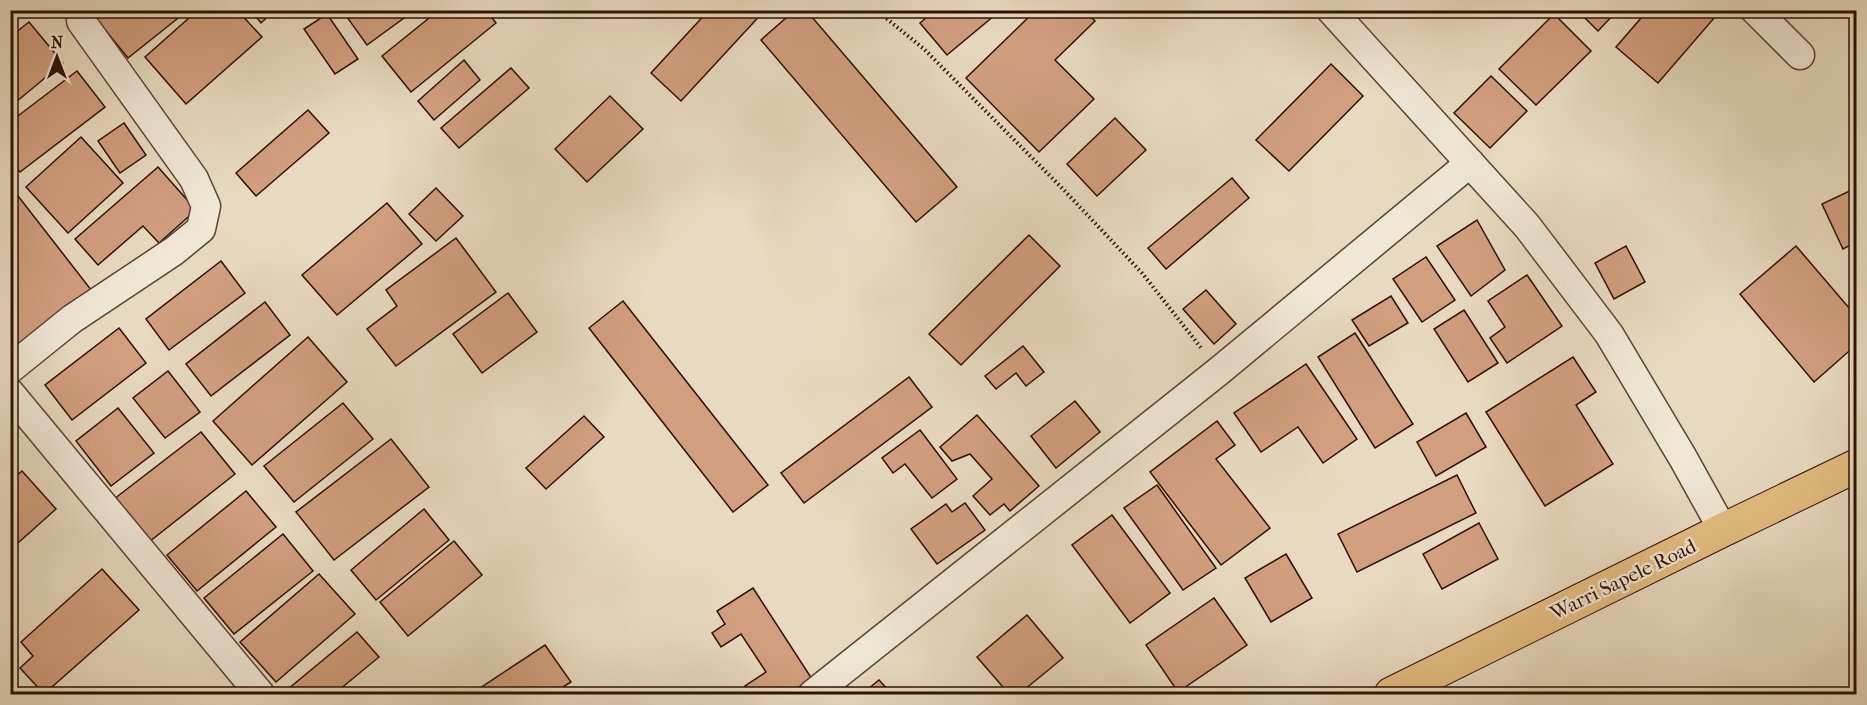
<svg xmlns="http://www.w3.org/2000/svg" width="1867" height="705" font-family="'IM FELL French Canon',serif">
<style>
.building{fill:#d19f7e;stroke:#2e1004;stroke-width:1.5}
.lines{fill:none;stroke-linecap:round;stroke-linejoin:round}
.minor-casing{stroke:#5c4233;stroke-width:31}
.trunk-casing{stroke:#2e1004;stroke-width:35}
.path{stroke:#2e1004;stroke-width:4;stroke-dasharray:1.5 3;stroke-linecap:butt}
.minor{stroke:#f0e7d6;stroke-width:28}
.trunk{stroke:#e4bd80;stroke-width:33}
.labels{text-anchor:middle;stroke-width:4.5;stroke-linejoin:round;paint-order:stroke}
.street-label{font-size:20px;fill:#2e1004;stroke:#f0e7d6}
</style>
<rect width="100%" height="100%" fill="#e8dac0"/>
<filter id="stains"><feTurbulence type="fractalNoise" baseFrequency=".00333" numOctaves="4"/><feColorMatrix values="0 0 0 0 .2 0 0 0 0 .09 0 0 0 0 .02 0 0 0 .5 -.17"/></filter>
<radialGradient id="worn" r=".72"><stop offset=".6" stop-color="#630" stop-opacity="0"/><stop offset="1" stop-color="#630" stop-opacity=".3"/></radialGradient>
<!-- building -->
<g class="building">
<polygon points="89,10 186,10 187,11 128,58"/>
<polygon points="198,10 237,10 262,37 186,104 145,57"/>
<polygon points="251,10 275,10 261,23"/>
<polygon points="348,10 415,10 367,45 344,13"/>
<polygon points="439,10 486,10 496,23 411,92 382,56"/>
<polygon points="709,10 765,10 681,101 651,73"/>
<polygon points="795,10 806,10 957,187 916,222 761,40"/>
<polygon points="935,10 1001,10 947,55 920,23"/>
<polygon points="1036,10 1084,10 1095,21 1055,60 1094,99 1039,152 966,78"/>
<polygon points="1577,10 1618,10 1598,31"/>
<polygon points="1648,10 1721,10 1658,83 1616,47"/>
<polygon points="327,14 358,59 335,74 304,29"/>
<polygon points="1554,14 1591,51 1536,105 1499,69"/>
<polygon points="29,22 63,63 10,107 10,37"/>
<polygon points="464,60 480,80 434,120 418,101"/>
<polygon points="1331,64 1363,96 1289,171 1256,140"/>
<polygon points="511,68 529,88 459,148 441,128"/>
<polygon points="77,71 105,107 20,172 10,160 10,122"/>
<polygon points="1491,76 1527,111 1490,148 1454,113"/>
<polygon points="610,96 643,129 587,182 555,149"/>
<polygon points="308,110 329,133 256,196 236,173"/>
<polygon points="1115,118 1146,150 1097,196 1067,164"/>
<polygon points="124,123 146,155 120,173 98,141"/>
<polygon points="81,137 123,183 68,233 26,187"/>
<polygon points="158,167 196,210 159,243 143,226 98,265 75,239"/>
<polygon points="1232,178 1249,198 1166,269 1148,248"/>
<polygon points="11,187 92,291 19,347 10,336"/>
<polygon points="436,188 463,216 436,241 409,214"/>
<polygon points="1856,188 1856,242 1843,249 1822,204"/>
<polygon points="387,203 422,244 337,315 302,275"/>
<polygon points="1477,220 1505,270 1471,296 1437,246"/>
<polygon points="1029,235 1060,266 961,365 929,334"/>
<polygon points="456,238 496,292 396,366 367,329 397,306 386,290"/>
<polygon points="1626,246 1645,282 1614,299 1595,263"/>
<polygon points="1796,246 1856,316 1856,345 1814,382 1740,294"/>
<polygon points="1426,257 1455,300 1422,322 1393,279"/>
<polygon points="221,261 245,293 169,350 146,319"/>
<polygon points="1527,275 1562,326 1507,363 1490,338 1505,327 1488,301"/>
<polygon points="1206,290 1236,324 1214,344 1183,309"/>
<polygon points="508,293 537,332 482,373 453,334"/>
<polygon points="1391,296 1408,323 1369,346 1352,320"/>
<polygon points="623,301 768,485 733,512 589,328"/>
<polygon points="265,302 290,335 211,396 186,364"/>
<polygon points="1464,310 1498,363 1468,382 1434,329"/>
<polygon points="119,328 146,363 72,420 45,385"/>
<polygon points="1355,333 1413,424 1375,448 1318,357"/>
<polygon points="308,337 347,382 252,465 213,421"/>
<polygon points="1023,346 1044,372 1026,386 1016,373 996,389 985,376"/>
<polygon points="1573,357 1596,392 1576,405 1613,464 1545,506 1486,412"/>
<polygon points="1306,364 1357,439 1323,463 1298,427 1261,452 1234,413"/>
<polygon points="168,371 200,412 165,438 133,398"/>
<polygon points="909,377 932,407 804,503 781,473"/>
<polygon points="1075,401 1100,432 1056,468 1031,436"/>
<polygon points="343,403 373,439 294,502 264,466"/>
<polygon points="118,408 154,453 111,486 76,441"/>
<polygon points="1466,413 1486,447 1436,476 1417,442"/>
<polygon points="977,415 1039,486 1010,511 1004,504 990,515 973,496 992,479 970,454 952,461 940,447"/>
<polygon points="584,416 604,437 546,489 526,468"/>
<polygon points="1217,421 1235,445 1216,459 1270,528 1221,565 1150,472"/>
<polygon points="920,430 957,479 932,498 905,464 893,473 882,458"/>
<polygon points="201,432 235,474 149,542 114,499"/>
<polygon points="391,439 429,487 334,560 296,512"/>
<polygon points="22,471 56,509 10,550 10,481"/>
<polygon points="1457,475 1476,513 1357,572 1338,534"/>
<polygon points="1157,485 1216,568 1183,590 1124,508"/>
<polygon points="246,491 276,527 197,591 167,555"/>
<polygon points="965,503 985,530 937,564 911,529 946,504 952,512"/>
<polygon points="424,509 449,540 376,600 351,570"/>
<polygon points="1112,515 1170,593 1130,623 1072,545"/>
<polygon points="1479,523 1498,559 1442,589 1423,554"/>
<polygon points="283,534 313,571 234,634 204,598"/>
<polygon points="454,541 482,575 408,636 380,602"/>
<polygon points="1286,554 1312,598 1271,622 1245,578"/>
<polygon points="102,569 139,610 44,694 20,668 33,656 21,642"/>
<polygon points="319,574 355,614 276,682 240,642"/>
<polygon points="753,588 812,679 788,694 751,694 745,686 766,672 741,634 721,647 712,633 725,624 717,611"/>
<polygon points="1214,598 1247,645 1178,692 1146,645"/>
<polygon points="1027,615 1063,658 1019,694 1009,694 977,657"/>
<polygon points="357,632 379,657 334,694 282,694"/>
<polygon points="545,645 571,682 552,694 471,694"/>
<polygon points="879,680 892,694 862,694"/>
</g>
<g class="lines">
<defs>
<g id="minor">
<polyline points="1331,10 1527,226 1609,334 1683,458 1723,530"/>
<polyline points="1755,10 1800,55"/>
<polyline points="10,369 72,319 174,251 201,229 206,206 194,179 81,21 82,10"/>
<polyline points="10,393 260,694"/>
<polyline points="813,694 1219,371 1470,163"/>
</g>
<polyline id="trunk" points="1391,694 1723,530 1856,466"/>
</defs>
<!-- minor casing -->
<use href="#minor" class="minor-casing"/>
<!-- trunk casing -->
<use href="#trunk" class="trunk-casing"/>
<!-- path -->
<polyline class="path" points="876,10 924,49 1062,188 1142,273 1202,349"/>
<!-- minor -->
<use href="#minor" class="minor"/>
<!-- trunk -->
<use href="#trunk" class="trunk"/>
</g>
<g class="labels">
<!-- street labels -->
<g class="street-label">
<text transform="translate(1623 579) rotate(-26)" y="7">Warri Sapele Road</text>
</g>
</g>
<!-- margin -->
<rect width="1867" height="705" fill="none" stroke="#e8dac0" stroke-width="36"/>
<rect x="12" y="12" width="1843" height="681" fill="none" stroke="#2e1004" stroke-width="3"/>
<rect x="18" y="18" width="1831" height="669" fill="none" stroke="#2e1004" stroke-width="1.5"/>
<!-- north arrow -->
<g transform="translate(57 57)" stroke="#f0e7d6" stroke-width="4.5" paint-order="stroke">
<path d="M0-4.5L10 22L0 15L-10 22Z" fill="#2e1004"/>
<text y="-9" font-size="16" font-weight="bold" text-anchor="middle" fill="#2e1004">N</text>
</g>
<rect width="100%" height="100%" filter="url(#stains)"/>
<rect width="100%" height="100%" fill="url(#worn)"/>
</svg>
